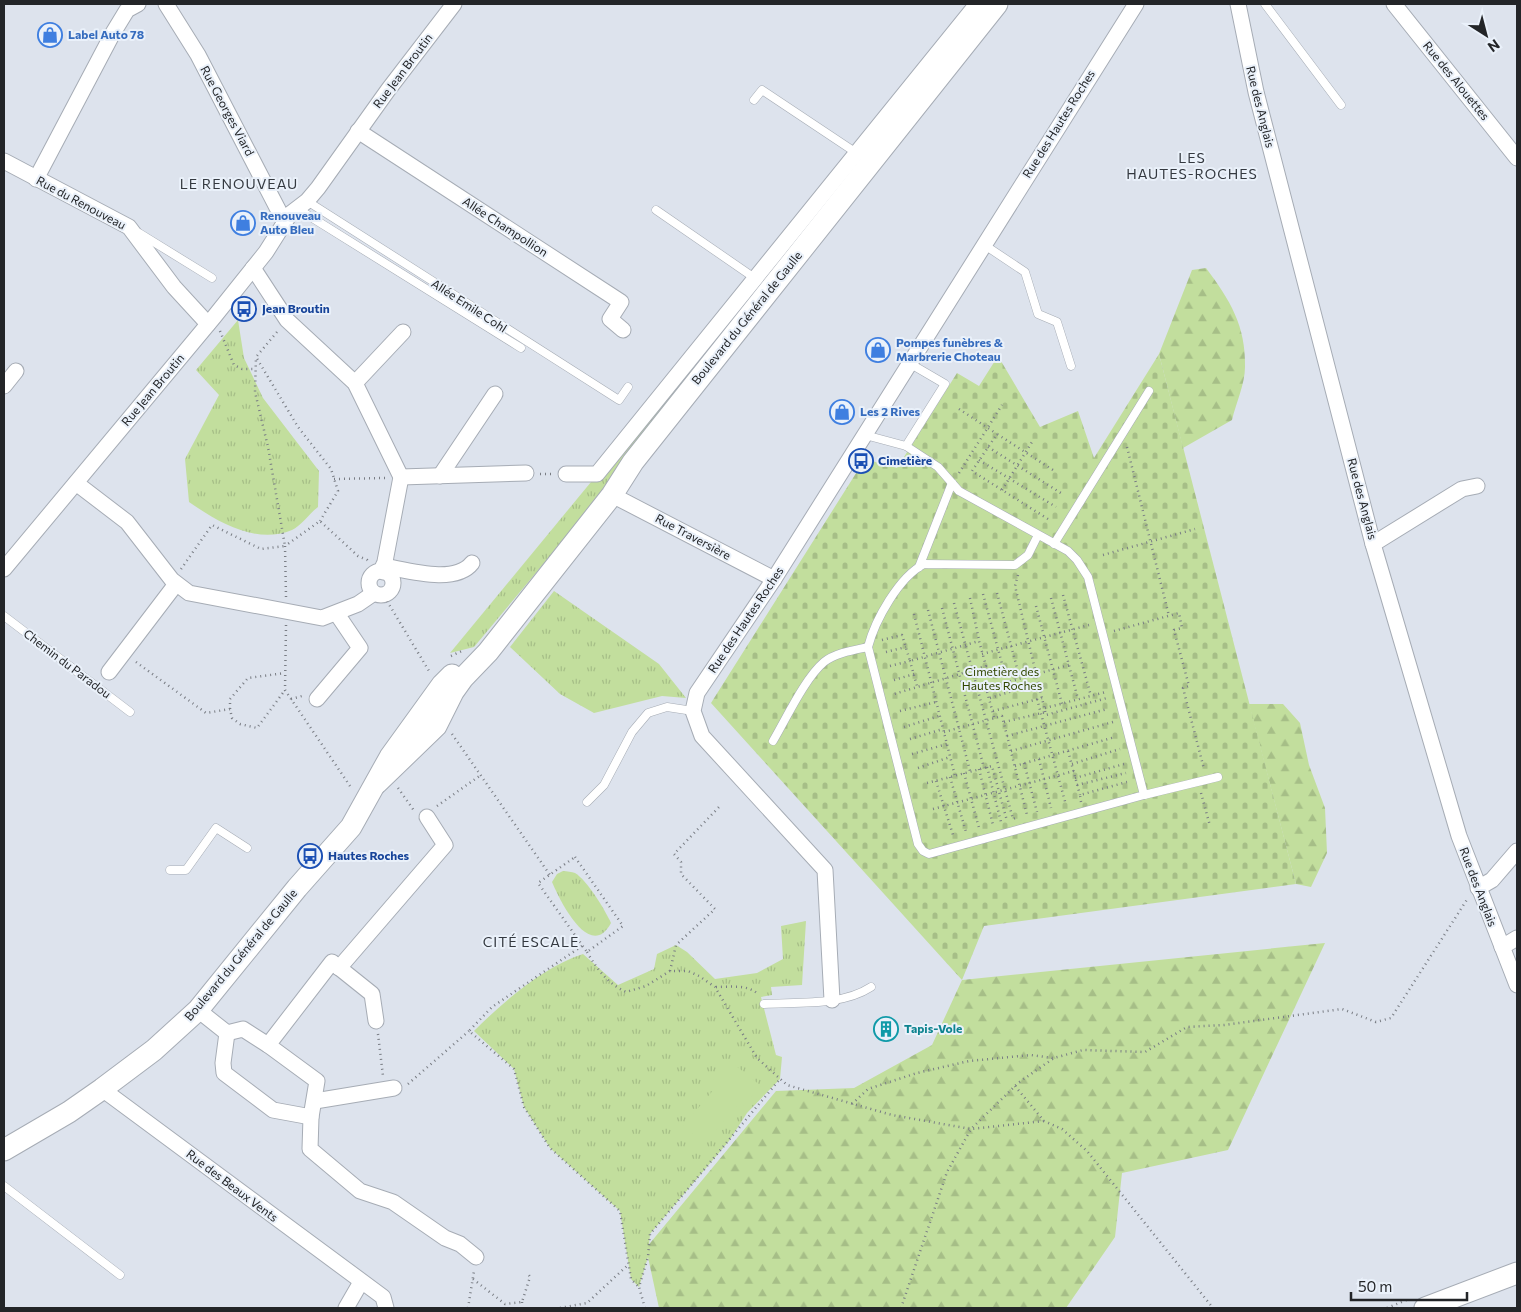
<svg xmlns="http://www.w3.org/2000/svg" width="1521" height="1312" font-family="Commissioner,sans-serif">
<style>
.grass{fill:url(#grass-tufts)}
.forest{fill:url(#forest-firs)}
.cemetery{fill:url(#cemetery-stones)}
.pitch{fill:#c2de9d}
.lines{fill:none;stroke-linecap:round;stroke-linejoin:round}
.lane-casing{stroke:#a6acb5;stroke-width:9}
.street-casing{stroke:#a6acb5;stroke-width:17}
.secondary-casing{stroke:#a6acb5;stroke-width:23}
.path{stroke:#797d84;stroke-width:2.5;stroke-dasharray:1 4;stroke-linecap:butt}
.lane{stroke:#fff;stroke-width:8}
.street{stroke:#fff;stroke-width:15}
.secondary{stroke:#fff;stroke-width:21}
.labels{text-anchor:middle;stroke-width:4;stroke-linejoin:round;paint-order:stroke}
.shop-label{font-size:12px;font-weight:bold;fill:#366cbe;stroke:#eaf1fa;text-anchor:start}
.street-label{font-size:12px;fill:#232528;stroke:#eaf1fa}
.transit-label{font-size:12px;font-weight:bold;fill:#164399;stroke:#eaf1fa;text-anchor:start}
.park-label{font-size:12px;fill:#324700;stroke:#eaf1fa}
.culture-label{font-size:12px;font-weight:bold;fill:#0d838f;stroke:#eaf1fa;text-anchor:start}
.neighbourhood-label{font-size:14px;letter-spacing:1px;fill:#343940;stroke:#eaf1fa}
</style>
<defs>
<pattern id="grass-tufts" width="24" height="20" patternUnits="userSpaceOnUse" patternTransform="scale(1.25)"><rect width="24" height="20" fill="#c2de9d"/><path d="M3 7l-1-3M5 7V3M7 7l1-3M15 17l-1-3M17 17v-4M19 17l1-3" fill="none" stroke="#a6be87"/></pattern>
<pattern id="forest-firs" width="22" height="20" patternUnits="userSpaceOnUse" patternTransform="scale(1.25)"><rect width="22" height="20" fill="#c2de9d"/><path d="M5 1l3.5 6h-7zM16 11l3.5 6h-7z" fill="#a6be87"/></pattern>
<pattern id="cemetery-stones" width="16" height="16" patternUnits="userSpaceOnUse" patternTransform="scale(1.25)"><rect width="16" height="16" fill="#c2de9d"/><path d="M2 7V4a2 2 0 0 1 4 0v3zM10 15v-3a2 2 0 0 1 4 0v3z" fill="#a6be87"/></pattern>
</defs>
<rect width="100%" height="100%" fill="#dde3ed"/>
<!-- grass -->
<g class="grass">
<polygon points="798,231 803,234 597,500 474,647 450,653"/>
<path d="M238 320 244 358 263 398 319 471 318 507C310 513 301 526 292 530 256 545 218 522 189 502L185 459 219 395 196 370Z"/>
<polygon points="554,591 659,664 686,698 662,696 594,713 560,694 510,647"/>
<path d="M563 871C567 871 572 872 575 873 587 880 605 910 611 923 590 962 560 901 552 882L557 874Z"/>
<path d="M806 921 802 985 771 987 772 995 761 997 776 1055 782 1057 780 1079 747 1113 729 1141 650 1234 648 1257 639 1287 631 1279 620 1211 550 1148 524 1107 514 1069 474 1031C503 1002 543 967 583 954L618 985 654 969 657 954 676 945 687 952 715 979 757 973 783 959 781 926Z"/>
</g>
<!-- forest -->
<g class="forest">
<path d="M1206 268C1230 300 1246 326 1245 367 1245 384 1236 403 1232 420L1183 448 1159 354 1192 270Z"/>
<polygon points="1249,704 1283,704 1300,723 1309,765 1325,808 1327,853 1311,887 1296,884"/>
<polygon points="1325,943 1228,1150 1122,1173 1115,1237 1066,1308 659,1308 646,1248 776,1091 854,1088 932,1045 962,980"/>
</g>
<!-- cemetery -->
<polygon class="cemetery" points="1159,354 1296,884 984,926 962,980 711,703 865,459 897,468 957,373 979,386 998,356 1040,427 1078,411 1094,458"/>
<!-- pitch -->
<g class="pitch">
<polygon points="730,1061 761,1086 743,1106 713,1080"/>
<polygon points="715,1088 737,1106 704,1144 683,1126"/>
</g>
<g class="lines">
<defs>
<g id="lane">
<polyline points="1265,4 1341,105"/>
<polyline points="754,100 762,90 858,154"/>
<polyline points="307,201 619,400 628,387"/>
<polyline points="298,209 521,348"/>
<polyline points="656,210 756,279"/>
<polyline points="139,233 212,278"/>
<polyline points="983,244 1025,272 1038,314 1057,322 1071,366"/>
<polyline points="865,435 906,446 945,384 909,363"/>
<path d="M906 446 938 467 959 491 1068 551 1077 560 1088 577 1144 795 929 854 923 851 918 844 868 647C875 620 899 577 924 564L1015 565 1028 555 1038 535"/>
<polyline points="1054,544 1149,391"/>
<polyline points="919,567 952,483"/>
<polyline points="4,616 130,712"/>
<path d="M773 741C786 719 805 678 824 662 835 653 854 650 868 647"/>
<polyline points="1144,795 1218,777"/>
<polyline points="587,802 604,785 632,732 648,713 667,707 693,711"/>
<polyline points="170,870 186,870 216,828 247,848"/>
<path d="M764 1004C798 1002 842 1006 871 987"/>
<polyline points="4,1186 120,1275"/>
</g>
<g id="street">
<polyline points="166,4 198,55 284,221"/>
<polyline points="1238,4 1256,92 1373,544 1459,836 1517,985"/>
<polyline points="1394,4 1517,158"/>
<polyline points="358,131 621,302 610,319 623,330"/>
<polyline points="4,161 129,227 174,287 208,324"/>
<polyline points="36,179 113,33 127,10 138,4"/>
<polyline points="253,268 287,320 355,383 401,477 383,572"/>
<polyline points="355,383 403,332"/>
<polyline points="4,386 16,371"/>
<polyline points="566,474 597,474 977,4"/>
<polyline points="440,476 495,394"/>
<polyline points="401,477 526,473"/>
<polyline points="76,483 127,522 172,580 189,593 322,618 358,604 374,593"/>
<polyline points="612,495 774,579"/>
<polyline points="1373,544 1462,489 1477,486"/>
<path d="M383 566C407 570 455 585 472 563"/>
<polyline points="4,569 214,317 266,252 290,214 307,201 318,188 388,90 454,4"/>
<circle cx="381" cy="583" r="12"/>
<polyline points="109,672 176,584"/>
<polyline points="317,699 360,648 337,614"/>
<polyline points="1478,888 1492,880 1517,851"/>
<polyline points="1502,947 1517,938"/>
<polyline points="339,968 445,845 427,817"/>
<polyline points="832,1000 825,870 702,736 693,711 697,693 774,579 1136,4"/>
<polyline points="198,1010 227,1033 243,1029 268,1045 317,1081 311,1117 310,1149 360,1191 393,1202 445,1238 460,1244 476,1257"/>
<polyline points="227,1033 223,1063 224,1073 273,1110 311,1117"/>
<polyline points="268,1045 332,962 372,994 376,1021"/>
<polyline points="102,1089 383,1297 386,1308"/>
<polyline points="315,1101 394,1088"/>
<polyline points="346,1308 361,1282"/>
</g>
<g id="secondary">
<polyline points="377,783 436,726 453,692 463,678 488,652 612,495 633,462 997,4"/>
<polyline points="4,1150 69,1112 102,1089 154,1050 198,1010 297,888 351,827 390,757 442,685 452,675"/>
<polyline points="1425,1308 1517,1273"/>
</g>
</defs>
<!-- lane casing -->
<use href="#lane" class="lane-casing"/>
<!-- street casing -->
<use href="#street" class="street-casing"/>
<!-- secondary casing -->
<use href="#secondary" class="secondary-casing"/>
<!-- path -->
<g class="path">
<polyline points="220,331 234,365 242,369 255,369"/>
<polyline points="277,332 256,357 298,427 331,469 338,491 320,521"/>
<polyline points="959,409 997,434"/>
<polyline points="988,447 1064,495"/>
<polyline points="1127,447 1169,616"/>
<polyline points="979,460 1056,507"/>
<polyline points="959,473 1002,405"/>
<polyline points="540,474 552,474"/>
<polyline points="334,479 385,478"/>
<polyline points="1002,490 1032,442"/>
<polyline points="1048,519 972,471 997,434 1053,470"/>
<polyline points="1103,555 1195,529"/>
<polyline points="181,569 212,525 261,549 285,546 268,447 255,392 256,357"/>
<polyline points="1018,575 1015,586 1046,715 1107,698"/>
<polyline points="997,593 1020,679"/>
<polyline points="983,594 1007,682"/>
<polyline points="1063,595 1091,696"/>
<polyline points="286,597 285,546 320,521 358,556 367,560 368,563"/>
<polyline points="970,598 979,640"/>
<polyline points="1051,598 1078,699"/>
<polyline points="387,601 429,671"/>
<polyline points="954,603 1013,819 1015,818"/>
<polyline points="1036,606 1062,704"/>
<polyline points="942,608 984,768"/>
<polyline points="928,610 970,771"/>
<polyline points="914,614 955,776"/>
<polyline points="286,625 285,690 352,789"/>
<polyline points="1114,631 1179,613 1182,628 1174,630 1189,686 1183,688 1204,769"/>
<polyline points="882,640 902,635 910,661 979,641 986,666 891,695"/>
<polyline points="886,652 906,647"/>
<polyline points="982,654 1089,625"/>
<polyline points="451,656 464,650"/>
<polyline points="136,662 206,713 230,709 232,718 240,724 257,728 285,690"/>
<polyline points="890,666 910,661 917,686"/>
<polyline points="894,680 914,674"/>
<polyline points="990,698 1038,683"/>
<polyline points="291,699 302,696"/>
<polyline points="1037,699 1066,805"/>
<polyline points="1045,708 1106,692"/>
<polyline points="230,709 230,699 248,678 285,673"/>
<polyline points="900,711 936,702"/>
<polyline points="993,711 1042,698"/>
<polyline points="994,717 986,688 1069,665"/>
<polyline points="1004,722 1046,712"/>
<polyline points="904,727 939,716"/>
<polyline points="944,732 1002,716 1027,815"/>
<polyline points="452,734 550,875"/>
<polyline points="1007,736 1107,709"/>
<polyline points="910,739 943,729"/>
<polyline points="1011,751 1113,722"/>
<polyline points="1068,751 1080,795"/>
<polyline points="912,754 947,744"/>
<polyline points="1039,759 1051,808"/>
<polyline points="1024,763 1037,812"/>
<polyline points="1072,764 1120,749"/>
<polyline points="1015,766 1115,737"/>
<polyline points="987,767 1001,822"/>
<polyline points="918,768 950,757"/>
<polyline points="979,769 993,825"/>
<polyline points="964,773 979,828"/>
<polyline points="950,777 966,832"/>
<polyline points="1075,778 1124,764"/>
<polyline points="936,781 953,835"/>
<polyline points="927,783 992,766 1007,821"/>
<polyline points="1077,785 1126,773"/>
<polyline points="398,788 415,812"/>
<polyline points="1201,793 1210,826"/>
<polyline points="1081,802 1080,795 1127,782"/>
<polyline points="437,806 481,775"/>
<polyline points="933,809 1074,771"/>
<polygon points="575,857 623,926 587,952 538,883"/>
<polyline points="582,946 492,1007 469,1031 514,1069 524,1107 550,1148 620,1211 631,1279 639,1287"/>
<path d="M587 952C597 969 607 983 626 992L646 986 670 971H688L699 976 715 987 757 1058 787 1085 892 1115 971 1129 1044 1121"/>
<polyline points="670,971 676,945 715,909 681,874 681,862 674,854 720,806"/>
<path d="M716 987C730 987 747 984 758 994"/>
<polyline points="378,1034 383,1076"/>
<polyline points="408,1084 469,1031"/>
<polyline points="1015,1086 1044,1121 1062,1129 1087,1151 1213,1308"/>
<polyline points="852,1104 868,1089 917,1073 969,1061 1031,1055 1053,1058"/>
<polyline points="473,1279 505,1304 522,1302 530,1277 527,1272"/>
<polyline points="522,1302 522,1308"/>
<polyline points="468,1308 474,1271"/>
<polyline points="560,1308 587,1303 629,1264"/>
<polyline points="645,1308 639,1287 648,1257 650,1234 780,1079"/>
<polyline points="901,1308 947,1172 971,1129 1018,1083 1054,1058 1083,1050 1145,1052 1187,1027 1224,1025 1342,1009 1376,1022 1391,1018 1468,898"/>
<polyline points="1387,1308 1409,1299"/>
</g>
<!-- lane -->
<use href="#lane" class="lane"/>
<!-- street -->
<use href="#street" class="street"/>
<!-- secondary -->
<use href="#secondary" class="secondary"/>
</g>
<!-- icons -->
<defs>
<symbol id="shop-ring" viewBox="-11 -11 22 22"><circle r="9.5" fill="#eaf1fa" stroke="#3f7fe0" stroke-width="1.5"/><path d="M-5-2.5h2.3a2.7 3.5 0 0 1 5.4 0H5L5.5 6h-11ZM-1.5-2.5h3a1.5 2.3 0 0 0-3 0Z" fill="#3f7fe0"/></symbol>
<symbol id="bus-ring" viewBox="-11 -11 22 22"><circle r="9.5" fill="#eaf1fa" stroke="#1a4fb4" stroke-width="1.5"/><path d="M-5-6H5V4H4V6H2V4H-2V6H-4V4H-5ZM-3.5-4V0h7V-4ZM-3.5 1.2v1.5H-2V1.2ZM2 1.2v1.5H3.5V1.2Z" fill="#1a4fb4"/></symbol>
<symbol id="building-ring" viewBox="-11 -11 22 22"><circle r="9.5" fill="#eaf1fa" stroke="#0f9aa8" stroke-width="1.5"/><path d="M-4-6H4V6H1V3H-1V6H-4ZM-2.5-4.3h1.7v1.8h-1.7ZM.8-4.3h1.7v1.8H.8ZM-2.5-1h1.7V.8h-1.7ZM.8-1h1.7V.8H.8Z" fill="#0f9aa8"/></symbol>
</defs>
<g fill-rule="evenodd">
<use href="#shop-ring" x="36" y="21" width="28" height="28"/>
<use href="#shop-ring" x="229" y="209" width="28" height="28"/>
<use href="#bus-ring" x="230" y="295" width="28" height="28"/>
<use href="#shop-ring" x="864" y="336" width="28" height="28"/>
<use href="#shop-ring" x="828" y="398" width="28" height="28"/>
<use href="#bus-ring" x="847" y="447" width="28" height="28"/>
<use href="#bus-ring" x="296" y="842" width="28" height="28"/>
<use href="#building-ring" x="872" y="1015" width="28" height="28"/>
</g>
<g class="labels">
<!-- shop labels -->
<g class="shop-label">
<text x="68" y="39">Label Auto 78</text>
<text x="260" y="220">Renouveau<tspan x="260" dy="14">Auto Bleu</tspan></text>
<text x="896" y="347">Pompes funèbres &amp;<tspan x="896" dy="14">Marbrerie Choteau</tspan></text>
<text x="860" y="416">Les 2 Rives</text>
</g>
<!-- street labels -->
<g class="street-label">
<text transform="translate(403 71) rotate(-53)" y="4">Rue Jean Broutin</text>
<text transform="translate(1456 81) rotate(51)" y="4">Rue des Alouettes</text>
<text transform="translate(1260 107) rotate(76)" y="4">Rue des Anglais</text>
<text transform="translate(227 111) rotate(62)" y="4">Rue Georges Viard</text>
<text transform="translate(1059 124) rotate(-58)" y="4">Rue des Hautes Roches</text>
<text transform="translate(81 203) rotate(28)" y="4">Rue du Renouveau</text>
<text transform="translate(505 227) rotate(33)" y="4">Allée Champollion</text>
<text transform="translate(469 306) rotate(33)" y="4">Allée Emile Cohl</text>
<text transform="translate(747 318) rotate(-51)" y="4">Boulevard du Général de Gaulle</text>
<text transform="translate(153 390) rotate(-50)" y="4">Rue Jean Broutin</text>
<text transform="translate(1362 499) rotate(75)" y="4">Rue des Anglais</text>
<text transform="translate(693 537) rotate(28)" y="4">Rue Traversière</text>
<text transform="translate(746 620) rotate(-56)" y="4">Rue des Hautes Roches</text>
<text transform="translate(67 664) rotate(37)" y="4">Chemin du Paradou</text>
<text transform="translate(1478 887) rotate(69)" y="4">Rue des Anglais</text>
<text transform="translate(241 955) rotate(-50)" y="4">Boulevard du Général de Gaulle</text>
<text transform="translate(232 1186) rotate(37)" y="4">Rue des Beaux Vents</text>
</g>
<!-- transit labels -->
<g class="transit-label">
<text x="262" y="313">Jean Broutin</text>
<text x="878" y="465">Cimetière</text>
<text x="328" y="860">Hautes Roches</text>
</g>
<!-- park labels -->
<g class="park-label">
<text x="1002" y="676">Cimetière des<tspan x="1002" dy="14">Hautes Roches</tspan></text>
</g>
<!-- culture labels -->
<g class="culture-label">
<text x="904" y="1033">Tapis-Vole</text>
</g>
<!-- neighbourhood labels -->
<g class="neighbourhood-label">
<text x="1192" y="163">LES<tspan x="1192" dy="16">HAUTES-ROCHES</tspan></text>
<text x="239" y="189">LE RENOUVEAU</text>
<text x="531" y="947">CITÉ ESCALE</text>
</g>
</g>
<!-- border -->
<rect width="1521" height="1312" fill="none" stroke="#232528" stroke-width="10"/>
<!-- north arrow -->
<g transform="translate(1486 35) rotate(144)" stroke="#eaf1fa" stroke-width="4" paint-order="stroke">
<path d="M0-4L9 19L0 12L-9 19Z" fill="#232528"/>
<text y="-8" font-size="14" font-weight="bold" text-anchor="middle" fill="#232528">N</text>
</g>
<!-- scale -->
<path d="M1351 1292v8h116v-8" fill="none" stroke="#232528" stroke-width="2.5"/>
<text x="1358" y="1292" font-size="15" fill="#232528" stroke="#eaf1fa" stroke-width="4" paint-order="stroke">50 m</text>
</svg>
